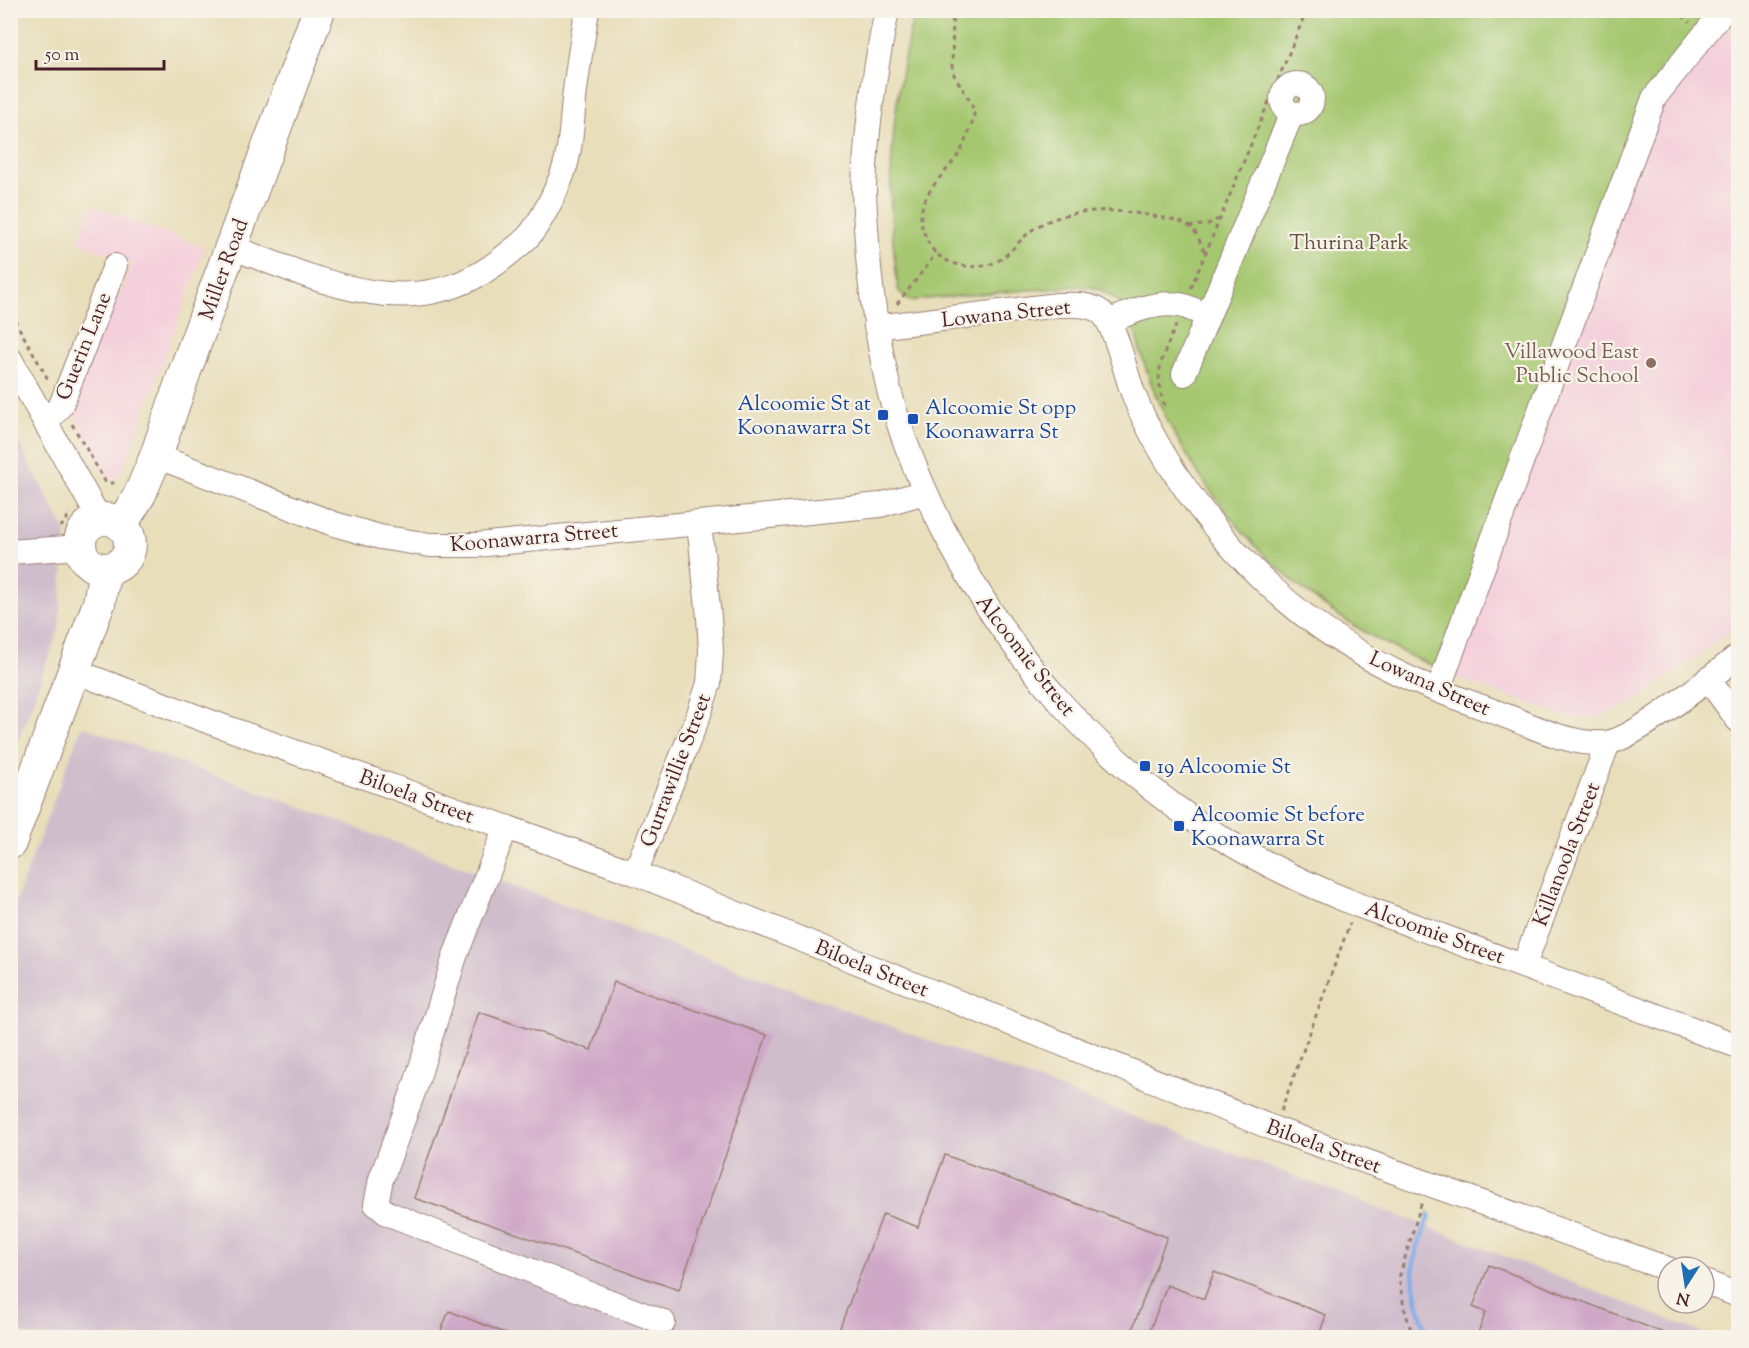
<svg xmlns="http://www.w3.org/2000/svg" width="1749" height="1348" font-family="'Sorts Mill Goudy',serif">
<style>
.built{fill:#f4cfdc}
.industrial{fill:#d0bdcc}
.green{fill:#a5c770;stroke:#78734e;stroke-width:1.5}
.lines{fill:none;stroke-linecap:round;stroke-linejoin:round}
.stream{stroke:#7cace7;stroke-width:5}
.building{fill:#cfa7c7}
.minor-casing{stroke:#997e72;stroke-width:26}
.major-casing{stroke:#997e72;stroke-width:34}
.path{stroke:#997e72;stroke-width:3;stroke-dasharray:4.5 4.5;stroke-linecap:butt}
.minor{stroke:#fff;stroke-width:24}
.major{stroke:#fff;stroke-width:32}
.education-dot{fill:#8d6e63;stroke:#f7f3e8;stroke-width:2}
.transit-dot{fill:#1a4fb4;stroke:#f7f3e8;stroke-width:2}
.labels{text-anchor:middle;stroke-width:4.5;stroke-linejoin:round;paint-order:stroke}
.park-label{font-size:21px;fill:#655140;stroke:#f7f3e8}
.street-label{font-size:21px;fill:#4a1f2b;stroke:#f7f3e8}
.education-label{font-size:21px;fill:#785e54;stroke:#f7f3e8;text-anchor:end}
.transit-label{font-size:21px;fill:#164399;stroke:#f7f3e8;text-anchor:start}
</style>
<rect width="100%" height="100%" fill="#f7f3e8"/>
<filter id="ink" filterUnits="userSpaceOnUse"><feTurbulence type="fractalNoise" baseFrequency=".0167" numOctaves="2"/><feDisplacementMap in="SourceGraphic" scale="12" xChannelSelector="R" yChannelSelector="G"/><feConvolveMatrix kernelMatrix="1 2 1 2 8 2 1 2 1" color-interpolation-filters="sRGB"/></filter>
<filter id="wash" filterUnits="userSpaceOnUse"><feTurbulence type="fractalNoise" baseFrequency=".008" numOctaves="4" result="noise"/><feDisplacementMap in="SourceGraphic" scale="24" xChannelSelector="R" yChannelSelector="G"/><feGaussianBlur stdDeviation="1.35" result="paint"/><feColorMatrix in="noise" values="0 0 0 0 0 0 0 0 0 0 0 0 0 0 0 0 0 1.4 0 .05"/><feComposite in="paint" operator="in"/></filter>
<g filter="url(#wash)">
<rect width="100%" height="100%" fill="#e8deba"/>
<!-- built -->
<g class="built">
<polygon points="1723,24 1738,37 1738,626 1630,705 1596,718 1570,718 1449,675 1660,100"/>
<polygon points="91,205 205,248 121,474 116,478 107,475 70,408 103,318 121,292 132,263 78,242"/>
</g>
<!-- industrial -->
<g class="industrial">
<polygon points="11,428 66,532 59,629 11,760"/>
<polygon points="82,726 1377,1207 1713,1337 31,1337 10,1327 10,916"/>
</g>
<!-- green -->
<path class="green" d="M1701 10 1710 16 1649 93 1440 669C1315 618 1228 538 1166 418 1155 396 1147 373 1140 350 1136 336 1133 321 1124 308 1120 303 1113 297 1107 294 1103 291 1095 288 1090 287 1077 285 1062 288 1049 289 1002 291 956 296 909 301L898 290C894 252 889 213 891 175 893 120 901 64 915 11Z"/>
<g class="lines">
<!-- stream -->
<path class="stream" d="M1428 1338C1422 1315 1411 1288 1414 1264 1417 1247 1424 1231 1429 1215"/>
</g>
<g id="blocks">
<!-- building -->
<g class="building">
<polygon points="614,982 767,1035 679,1290 414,1198 479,1012 591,1050"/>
<polygon points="945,1155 1167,1237 1129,1338 836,1338 883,1214 918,1227"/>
<polygon points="1489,1265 1674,1337 1674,1338 1476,1338 1486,1312 1473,1307"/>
<polygon points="1214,1272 1326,1315 1318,1338 1147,1338 1167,1285 1204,1299"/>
<polygon points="449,1311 515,1337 515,1338 438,1338"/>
</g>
</g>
</g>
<g filter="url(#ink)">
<use href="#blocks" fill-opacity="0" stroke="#997e72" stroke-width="1.5"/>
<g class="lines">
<defs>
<g id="minor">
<path d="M887 10C875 69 866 127 864 187 864 205 866 224 867 242 870 292 878 341 889 390 901 437 920 482 941 525 1006 655 1103 767 1228 842 1270 867 1313 887 1358 905L1738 1046"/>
<circle cx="1297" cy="99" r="15"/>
<path d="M231 247C325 282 419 330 508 254 514 249 520 245 526 239 541 224 562 181 567 159 572 137 572 114 575 91 578 64 583 37 587 10"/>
<path d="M1109 322C1130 312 1155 301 1180 305 1189 307 1199 312 1207 316"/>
<path d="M876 327 1058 305C1072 305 1090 303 1102 313 1116 326 1125 373 1133 393 1143 420 1159 448 1175 473 1232 560 1305 629 1400 674 1432 690 1467 701 1501 714 1533 726 1571 746 1606 743 1633 740 1713 676 1738 656"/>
<polyline points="10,359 100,520"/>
<polyline points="1184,374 1292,113"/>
<polyline points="46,423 61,405 115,266"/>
<polyline points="156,456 334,524 380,537 430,545 477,545 880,505 925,492"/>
<polyline points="10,552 80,547"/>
<polyline points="74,671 213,723 635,873 1275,1129 1668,1269"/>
<polyline points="1708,679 1738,720"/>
<polyline points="1438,690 1654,98 1724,10"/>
<polyline points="506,827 455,956 416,1084 381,1179 376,1204 387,1213 574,1288 663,1322"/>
<polyline points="635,873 699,714 709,683 711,652 709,617 699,523"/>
<polyline points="1524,965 1608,743"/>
<polyline points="1704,1282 1738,1295"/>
</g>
<g id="major">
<circle cx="105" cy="544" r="25"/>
<polyline points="121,525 140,494 156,456 185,371 319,10"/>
<polyline points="10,843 99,603 105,569"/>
</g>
</defs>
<!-- minor casing -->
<use href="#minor" class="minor-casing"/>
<!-- major casing -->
<use href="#major" class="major-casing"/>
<!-- path -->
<g class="path">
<path d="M953 10 952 70C958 86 972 97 974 114 974 120 971 126 969 131 966 138 964 146 960 152 944 177 909 201 925 235 927 241 932 250 937 254 952 268 984 271 1001 259 1016 248 1025 232 1042 224 1078 206 1119 209 1158 217 1169 219 1183 220 1192 229 1198 234 1201 245 1205 253"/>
<polyline points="1675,10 1690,22"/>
<polyline points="1189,227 1208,224 1218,219"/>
<polyline points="1191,288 1307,10"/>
<polyline points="897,304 930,262 935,252"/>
<polyline points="10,312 49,381"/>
<path d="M1165 406C1152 372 1163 357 1176 325"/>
<polyline points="72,424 106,483 118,483"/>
<polyline points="60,527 66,522 69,512"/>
<polyline points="1281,1111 1350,923"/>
<polyline points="1413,1338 1404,1307 1399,1278 1422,1201"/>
</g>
<!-- minor -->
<use href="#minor" class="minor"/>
<!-- major -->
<use href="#major" class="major"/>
</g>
</g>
<!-- markers -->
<circle class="education-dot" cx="1651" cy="363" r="6"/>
<g class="transit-dot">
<rect x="877" y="409" width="12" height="12" rx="3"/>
<rect x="907" y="413" width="12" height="12" rx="3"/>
<rect x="1139" y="760" width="12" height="12" rx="3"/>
<rect x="1173" y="820" width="12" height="12" rx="3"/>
</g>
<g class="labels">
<!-- park labels -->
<g class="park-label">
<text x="1349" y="249">Thurina Park</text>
</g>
<!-- street labels -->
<g class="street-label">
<text transform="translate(223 269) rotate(-70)" y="7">Miller Road</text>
<text transform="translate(1006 313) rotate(-6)" y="7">Lowana Street</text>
<text transform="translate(83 346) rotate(-68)" y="7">Guerin Lane</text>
<text transform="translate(534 537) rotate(-5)" y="7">Koonawarra Street</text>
<text transform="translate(1026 655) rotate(52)" y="7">Alcoomie Street</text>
<text transform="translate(1430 683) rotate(24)" y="7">Lowana Street</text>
<text transform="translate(675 770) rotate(-69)" y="7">Gurrawillie Street</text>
<text transform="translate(417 796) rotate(20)" y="7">Biloela Street</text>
<text transform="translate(1566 854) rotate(-69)" y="7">Killanoola Street</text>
<text transform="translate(1435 932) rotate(20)" y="7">Alcoomie Street</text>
<text transform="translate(872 968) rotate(22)" y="7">Biloela Street</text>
<text transform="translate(1324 1146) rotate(20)" y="7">Biloela Street</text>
</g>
<!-- education labels -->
<g class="education-label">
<text x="1639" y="358">Villawood East<tspan x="1639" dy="24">Public School</tspan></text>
</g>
<!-- transit labels -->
<g class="transit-label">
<text x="871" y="410" text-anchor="end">Alcoomie St at<tspan x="871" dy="24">Koonawarra St</tspan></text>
<text x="925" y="414">Alcoomie St opp<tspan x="925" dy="24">Koonawarra St</tspan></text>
<text x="1157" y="773">19 Alcoomie St</text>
<text x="1191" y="821">Alcoomie St before<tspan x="1191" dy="24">Koonawarra St</tspan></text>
</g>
</g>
<!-- margin -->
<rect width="1749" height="1348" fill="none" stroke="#f7f3e8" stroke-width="36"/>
<!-- north arrow -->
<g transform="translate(1686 1285) rotate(192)"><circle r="28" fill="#f7f3e8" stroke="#b29e9c" stroke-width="1.5"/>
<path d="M0-4.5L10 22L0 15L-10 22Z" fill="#1f6fb2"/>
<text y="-9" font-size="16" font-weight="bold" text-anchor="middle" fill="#4a1f2b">N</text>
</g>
<!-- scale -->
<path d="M36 60v9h128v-9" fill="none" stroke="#4a1f2b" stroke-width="3"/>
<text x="45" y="60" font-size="18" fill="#4a1f2b" stroke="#f7f3e8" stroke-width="4.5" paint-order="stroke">50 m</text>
</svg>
